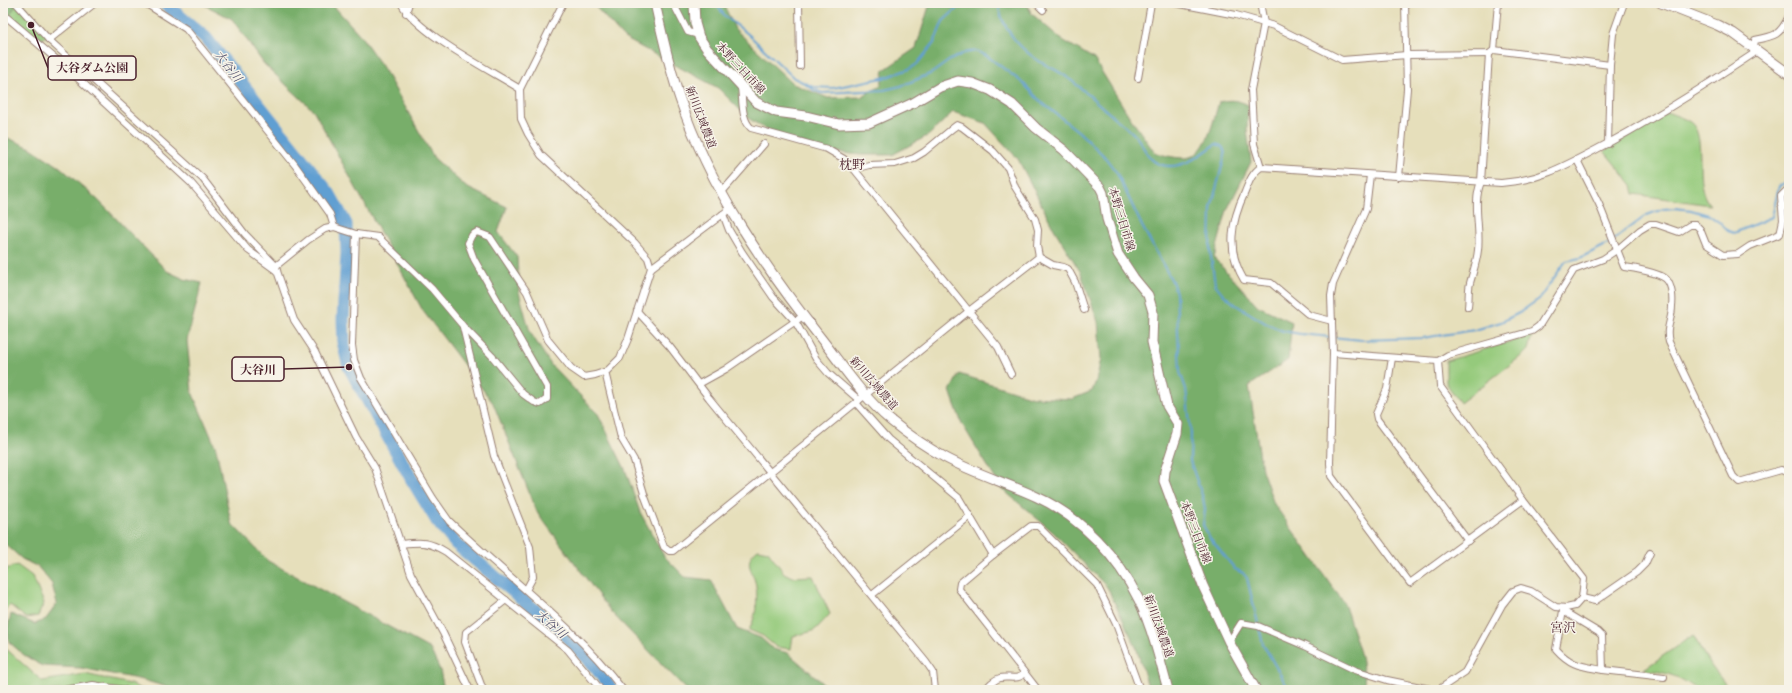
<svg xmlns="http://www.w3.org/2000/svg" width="1792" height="693" font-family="Alegreya,'Noto Serif JP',serif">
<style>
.green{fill:#95ca7b;stroke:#707453}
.forest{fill:#78ae6b;stroke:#61664b}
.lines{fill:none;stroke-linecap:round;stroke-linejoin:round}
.stream{stroke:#619fd2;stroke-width:2}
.river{stroke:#619fd2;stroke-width:13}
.street-casing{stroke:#987f73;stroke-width:8}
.secondary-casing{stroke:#987f73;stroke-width:11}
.street{stroke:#fff;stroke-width:6}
.secondary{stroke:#fff;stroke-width:9}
.labels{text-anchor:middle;stroke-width:3;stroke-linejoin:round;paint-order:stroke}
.street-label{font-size:11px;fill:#4a1f2b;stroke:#f7f3e8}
.water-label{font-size:12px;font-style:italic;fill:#53526e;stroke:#f7f3e8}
.quarter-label{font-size:13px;fill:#4a1f2b;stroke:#f7f3e8}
.leader{fill:none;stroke:#4a1f2b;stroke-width:1.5}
.callout-dot{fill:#4a1f2b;stroke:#f7f3e8;stroke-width:1.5}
.callout{fill:#f7f3e8;stroke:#4a1f2b;stroke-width:1.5}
.callout-label{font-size:12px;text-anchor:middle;font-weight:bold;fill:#4a1f2b}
</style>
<rect width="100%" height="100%" fill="#f7f3e8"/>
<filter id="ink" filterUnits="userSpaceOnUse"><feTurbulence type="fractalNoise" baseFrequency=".025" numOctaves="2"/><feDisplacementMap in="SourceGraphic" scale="8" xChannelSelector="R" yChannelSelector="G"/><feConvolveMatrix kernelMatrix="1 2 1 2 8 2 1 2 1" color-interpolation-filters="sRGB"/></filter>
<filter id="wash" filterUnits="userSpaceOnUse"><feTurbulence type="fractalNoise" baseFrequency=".012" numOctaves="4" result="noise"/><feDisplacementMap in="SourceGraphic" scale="16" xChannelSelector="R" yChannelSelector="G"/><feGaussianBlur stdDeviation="0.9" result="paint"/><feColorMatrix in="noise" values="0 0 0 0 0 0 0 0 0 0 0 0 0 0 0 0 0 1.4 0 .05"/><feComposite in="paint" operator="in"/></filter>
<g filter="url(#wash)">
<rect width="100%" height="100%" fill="#e6dfbb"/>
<!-- green -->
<g class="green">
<polygon points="3,3 22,3 49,35 40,40 3,9"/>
<path d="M1667 112C1674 115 1684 118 1690 122 1709 135 1691 185 1710 205L1634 194 1632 185 1604 151Z"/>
<polygon points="1532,335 1528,350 1524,354 1460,403 1446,383 1446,361"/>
<path d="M758 549 768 551 784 573 792 577 813 576 830 614 816 629 810 632 793 636 791 649 776 647 763 636 749 630C756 617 758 601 756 586 754 572 741 562 758 549Z"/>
<polygon points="17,565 32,576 44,603 38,616 26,618 10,605 3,613 3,570"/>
<path d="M1693 635 1708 662 1730 690H1697C1679 675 1666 673 1644 669Z"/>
<polygon points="3,646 42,681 85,674 130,684 144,690 3,690"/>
</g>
<!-- forest -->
<g class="forest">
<polygon points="3,3 17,3 10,15 3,9"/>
<polygon points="201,3 331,3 360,35 382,66 434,158 466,187 507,207 498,232 517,257 519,292 530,332 551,365 598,414 625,469 640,512 664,556 685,577 711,580 737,629 761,638 773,649 788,653 831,690 687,690 611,612 537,512 493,403 423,311 314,111 264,64 232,19"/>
<path d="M592 3H723L735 29 793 84 828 98 861 97 881 85 884 70 916 48 930 3H1026L1032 14 1061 39 1094 59 1129 116 1155 153C1164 155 1174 158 1183 158 1207 159 1213 120 1219 102 1230 99 1239 100 1248 105L1247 129 1251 162 1227 210 1214 258 1258 306 1292 322 1288 360 1249 386 1262 470 1274 504 1344 603 1361 656 1366 690H1149L1136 647 1107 587 1053 532 1001 488 962 424 950 391 959 374 1033 397 1072 399 1092 391 1096 381 1101 359 1098 322 1081 273 1054 229 1018 159 985 123 953 112 929 135 892 155H860L827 151 773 134 748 118 718 88 624 38Z"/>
<polygon points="3,136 31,148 60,167 98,200 167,271 184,279 202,283 187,340 192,392 216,448 231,523 268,561 430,649 440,670 444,690 177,690 143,680 81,668 42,666 24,655 9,642 7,629 11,614 35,624 46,619 57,604 52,584 38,567 22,559 4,543"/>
</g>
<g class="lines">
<!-- stream -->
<g class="stream">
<polyline points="715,3 725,16 748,34 794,78 813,87 833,88 887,77 909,69 917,64 934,43 943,21 963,3"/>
<path d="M998 3C1001 26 1017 46 1036 59 1046 66 1058 70 1068 78 1086 91 1102 108 1121 123 1126 127 1134 133 1138 139 1145 149 1149 162 1162 165 1182 170 1201 155 1216 144 1223 146 1224 148 1225 155L1211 208 1210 250 1215 284 1223 294 1236 305 1267 324 1283 331 1300 334 1362 340 1422 338 1475 330 1501 322 1519 313 1539 299 1566 261 1580 258 1608 244 1647 215 1663 209 1675 208 1691 210 1709 215 1720 223 1728 231 1734 233 1772 217 1779 186 1789 181"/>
<polyline points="805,84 814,90 822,93 884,90 901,86 932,73 950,60 964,53 976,51 987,56 1023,83 1040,101 1079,132 1104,156 1117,173 1142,226 1172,281 1176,293 1180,372 1186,389 1191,434 1190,461 1203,498 1205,510 1203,525 1210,538 1235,569 1243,573 1247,578 1263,644 1289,690"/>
</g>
<!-- river -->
<polyline class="river" points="164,3 206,38 329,193 346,224 347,254 343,319 344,346 349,367 412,480 437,521 456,544 564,634 596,668 612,690"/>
</g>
</g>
<g filter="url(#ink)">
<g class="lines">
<defs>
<g id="street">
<polyline points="16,3 49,40 203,179 245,234 276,266 277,271 294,320 315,352 356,437 375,468 411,574 443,633 470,690"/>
<polyline points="145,3 186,29 295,165 330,214 334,227"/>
<path d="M401 3C418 34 488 69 520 89"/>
<polyline points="673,3 688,32 699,35"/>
<polyline points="799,3 800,66"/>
<polyline points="1038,3 1038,5 1043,10"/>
<polyline points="1175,3 1236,15 1274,26 1342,60 1407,55 1489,54 1494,50 1610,65"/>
<polyline points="1260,3 1264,23 1251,90 1254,144 1261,167"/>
<polyline points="406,13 409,3"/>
<polyline points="3,14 70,71 191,183 248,250 277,271"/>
<polyline points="49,40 95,3"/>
<polyline points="1494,50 1498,3"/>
<polyline points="1138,78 1151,3"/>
<path d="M741 88C743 101 741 119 751 128L827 149 844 159 854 169 998 347 1011 374"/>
<polyline points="1608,144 1610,65 1613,34 1624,3"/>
<path d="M1577 160 1599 204 1624 267C1633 268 1660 273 1666 279 1672 285 1673 298 1672 306 1672 321 1665 327 1669 342L1733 476 1739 482 1781 470 1789 473"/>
<polyline points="1370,175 1366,209 1333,284 1331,296 1333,353 1330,463 1331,476 1410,583 1523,500"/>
<polyline points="1399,177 1407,89 1405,3"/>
<polyline points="722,192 764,144"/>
<polyline points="1781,204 1789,209"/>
<polyline points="723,214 729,230 742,252 773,297 795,321 816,359 828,373 859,400"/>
<path d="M356 234 352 345 354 360 361 378 433 498 449 521C507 577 574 625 623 690"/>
<polyline points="1039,257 1053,265 1063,267 1068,269 1075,282 1084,310"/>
<polyline points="276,266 308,240 325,229 334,227 356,234 378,237 432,289 463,326 492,356 523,394 534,402 540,404 547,399 547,387 474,259 468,243 472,235 477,232 490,237 527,292 548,340 571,368 584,377 595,375 607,371 620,358 628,339 651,268 648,258 635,243 541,155 528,134 521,119 520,89 563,3"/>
<polyline points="651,268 731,208"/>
<path d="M1468 307C1469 300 1468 290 1470 283 1473 272 1477 261 1478 250 1481 227 1472 204 1481 182L1489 54"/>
<polyline points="637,311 670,347 709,398 926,662 933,672 935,690"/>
<path d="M1332 321 1309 315 1271 283 1244 280C1226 250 1231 222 1245 192 1249 182 1252 173 1261 167L1501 183C1538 181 1565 166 1597 149 1651 121 1702 88 1753 54L1755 40C1776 36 1780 35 1789 16"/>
<polyline points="463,327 494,456 530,547 533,577 526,590"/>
<polyline points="1333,353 1438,361 1448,355 1532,331 1539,326 1574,270 1603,259 1618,249 1640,230 1650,224 1656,224 1679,232 1690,225 1696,225 1700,229 1706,244 1723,255 1738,254 1750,246 1780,234 1783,220 1781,196 1789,188"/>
<polyline points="1392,358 1387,389 1376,414 1377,419 1468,541"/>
<polyline points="1438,361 1440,386 1523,500 1584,579 1582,598 1575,606 1566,608 1556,607 1531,591 1521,588 1513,591 1502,605 1465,672 1438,690"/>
<polyline points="605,372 621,438 634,460 645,497 664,547 669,551 673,551 969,311 1039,257 1037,246 1038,230 1035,219 1015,187 1008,168 993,151 962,127 957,125 953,128 924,152 914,158 895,164 869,165 854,169"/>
<polyline points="699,384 726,369 803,316"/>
<polyline points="856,403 888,439 959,498 993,555 1031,526 1038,526 1097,585 1116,624 1140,690"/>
<path d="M401 544C421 542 429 541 446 552L568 650 601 690"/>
<polyline points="993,555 960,583 959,589 1038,690"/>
<polyline points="872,595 970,516"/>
<polyline points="1582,598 1595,601 1637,572 1645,564 1650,553"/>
<polyline points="1563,608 1563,611 1598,632 1602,636 1603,670 1664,677"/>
<path d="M1563 611 1556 649C1571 666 1581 666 1603 670"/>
<polyline points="1229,642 1241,623 1258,626 1305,646 1355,670 1387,680 1435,690"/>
<polyline points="64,690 93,685 125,690"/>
<polyline points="483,690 465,642 466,632 506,600"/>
<path d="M985 690C989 685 993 680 1000 678 1008 676 1019 681 1024 673"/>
</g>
<g id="secondary">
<path d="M655 3C662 35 669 67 680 99 710 188 765 268 823 341 844 368 864 398 890 420 907 434 926 447 946 458 974 473 1007 483 1037 497 1081 517 1118 557 1139 600 1152 628 1160 660 1168 690"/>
<polyline points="694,3 695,23 699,37 707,49 756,102 776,112 806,116 839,124 869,123 913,103 940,87 958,81 972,83 990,90 1012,104 1036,128 1064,150 1100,187 1103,193 1107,219 1118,254 1134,278 1148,295 1153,312 1152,342 1167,406 1178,424 1177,434 1165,471 1164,481 1203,586 1229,642 1256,690"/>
<polyline points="1661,3 1717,25 1733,33 1789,74"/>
</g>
</defs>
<!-- street casing -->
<use href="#street" class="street-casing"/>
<!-- secondary casing -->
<use href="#secondary" class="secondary-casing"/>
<!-- street -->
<use href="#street" class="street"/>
<!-- secondary -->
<use href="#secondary" class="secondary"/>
</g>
</g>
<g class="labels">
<!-- street labels -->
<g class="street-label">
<text transform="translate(741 68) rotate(47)" y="4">本野三日市線</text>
<text transform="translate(701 117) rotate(69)" y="4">新川広域農道</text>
<text transform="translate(1122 219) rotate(73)" y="4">本野三日市線</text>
<text transform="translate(874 383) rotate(49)" y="4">新川広域農道</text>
<text transform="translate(1196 532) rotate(69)" y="4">本野三日市線</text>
<text transform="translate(1159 626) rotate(70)" y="4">新川広域農道</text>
</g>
<!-- water labels -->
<g class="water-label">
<text transform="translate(228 66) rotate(52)" y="4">大谷川</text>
<text transform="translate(551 624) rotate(41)" y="4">大谷川</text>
</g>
<!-- quarter labels -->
<g class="quarter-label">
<text x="852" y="169">枕野</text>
<text x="1563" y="632">宮沢</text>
</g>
</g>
<!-- callouts -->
<path class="leader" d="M31 25L48 68M349 367L284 369"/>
<g class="callout-dot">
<circle cx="31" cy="25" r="4"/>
<circle cx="349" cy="367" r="4"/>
</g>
<g class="callout">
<rect x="48" y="56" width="88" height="24" rx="4"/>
<rect x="232" y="357" width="52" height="24" rx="4"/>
</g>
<g class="callout-label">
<text x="92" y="72">大谷ダム公園</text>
<text x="258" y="374">大谷川</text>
</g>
<!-- margin -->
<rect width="1792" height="693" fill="none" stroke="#f7f3e8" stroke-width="16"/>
</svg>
